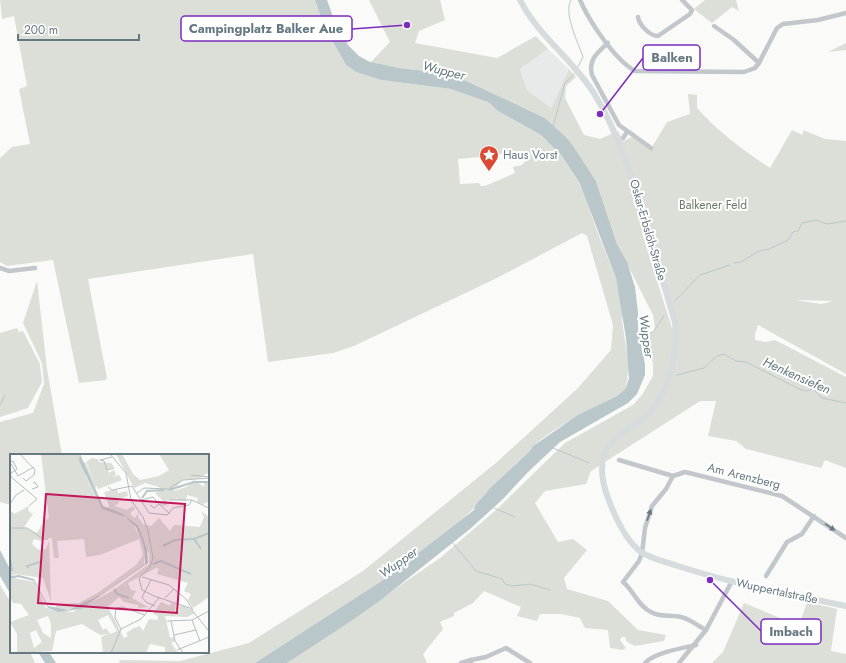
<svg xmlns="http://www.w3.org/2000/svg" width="846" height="663" font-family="Jost,sans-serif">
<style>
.built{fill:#e8eae9}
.green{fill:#dbdfd7;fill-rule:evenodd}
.water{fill:#bac7ca}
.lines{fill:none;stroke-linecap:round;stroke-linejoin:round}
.stream{stroke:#bac7ca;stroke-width:1}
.minor{stroke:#c1c7ca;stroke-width:4.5}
.major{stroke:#d6dcde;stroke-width:6}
.oneway{fill:#667982}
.labels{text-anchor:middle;stroke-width:4;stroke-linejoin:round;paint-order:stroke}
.poi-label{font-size:12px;fill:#667982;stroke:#fff;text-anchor:start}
.park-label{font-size:12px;fill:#6b7a65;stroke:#fff}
.street-label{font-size:12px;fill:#667982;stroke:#fff}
.water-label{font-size:13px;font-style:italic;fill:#61777b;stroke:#fff}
.inset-river{fill:none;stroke:#bac7ca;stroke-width:2}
.inset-road{fill:none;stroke:#b6bec2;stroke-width:1}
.view{fill:#c2185b;fill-opacity:0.15;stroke:#c2185b;stroke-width:2}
.inset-edge{fill:none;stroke:#667982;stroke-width:2}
.leader{fill:none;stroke:#7b2cbf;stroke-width:1.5}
.callout-dot{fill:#7b2cbf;stroke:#fff;stroke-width:1.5}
.callout{fill:#fff;stroke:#7b2cbf;stroke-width:1.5}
.callout-label{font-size:13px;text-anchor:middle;font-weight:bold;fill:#667982}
</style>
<rect width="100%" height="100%" fill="#fafaf8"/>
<!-- built -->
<polygon class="built" points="548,49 569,69 551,108 527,90 520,69"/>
<!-- green -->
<g class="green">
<path d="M0 0H315L324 26 346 65 356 72 381 80 451 89 464 92 488 102 498 111 541 135 562 156 582 188 597 231 616 278 622 306V321L629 366 626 388 617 396C598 406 539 434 530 451L489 489C483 501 471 511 461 520L383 580 255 663H119L120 660 180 661 249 643 363 571 497 462 578 388 611 350 613 325 587 236 582 233 497 278 354 346 333 353 268 362 253 254 88 279 107 378 106 380 79 383 53 260 7 266 0 262V158L12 147 30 144 19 89 27 86 14 16 2 19ZM512 151 515 155 520 154 526 155 528 158 522 165 513 167 515 173 485 186H481L479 183 460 184 458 159 479 157 480 153 492 154V152H497V154L511 153Z"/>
<path d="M369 0H440L445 20 419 31 415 43 497 58 536 36 548 49 520 69 527 90 551 108 569 69 576 77 566 86 565 98 584 135 600 139 618 131 623 141 632 137 652 147 667 122 690 114 688 94 697 95V108C718 132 743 150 770 168L792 130 803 135V130L825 139 846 141V374L758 325 755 334V340L765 342 775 340 846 377V468L825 460 821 468 746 449 736 441 708 436 716 401H700L591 471 586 484 545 491 535 503 558 542 573 539 587 550 564 578 567 589 608 601 638 630 666 635 664 641 635 646 627 642 625 637H622L620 640 626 648 623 650 610 648 608 630 585 628 580 618 561 614H540L537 621 517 616 521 607 484 591 473 603 454 613V616L440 622 443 629 423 654 427 663H287L440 558 496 510 565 443 633 405 642 395 653 376V362L642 344 645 334 653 333 655 328 653 315 617 244 596 181 567 138 545 118 462 79 443 73 399 68 370 63 390 42ZM650 230 678 326 672 328 642 233ZM795 300 833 301 821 304Z"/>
<polygon points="705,0 736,0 739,11 732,7 712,23 694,9"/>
<polygon points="846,43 846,50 828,52"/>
<polygon points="37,281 47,369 62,455 11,455 11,505 0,502 0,422 33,413 44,384 42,363 23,323"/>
<polygon points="17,328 19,332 23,331 40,364 42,382 28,408 0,417 0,333"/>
<polygon points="0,585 11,603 11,652 30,652 35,663 0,663"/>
<polygon points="807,602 837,609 831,651 846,654 846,663 712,663 723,652 744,603 799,626"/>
</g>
<!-- water -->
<g class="water">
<path d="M315 0H327L336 25 348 45 359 56 370 62 399 68 443 73 462 79 545 118 567 138 573 146 596 181 617 244 627 262 635 287 638 312V331L645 364V375L637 394 628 403 560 442 528 472 503 499 470 529 382 599 354 619 287 663H255L383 580 474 510C476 501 485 497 489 489L530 451 533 446 578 415 617 396 626 388 629 378 626 338 616 278 580 184 562 156 541 135 498 111 488 102 451 89 381 80 356 72 346 65 324 26Z"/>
<polygon points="0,550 11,571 11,595 0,576"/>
<polygon points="38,652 49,652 56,663 45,663"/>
</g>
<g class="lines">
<!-- stream -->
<g class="stream">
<path d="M571 0C563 13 578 42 583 57L578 67"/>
<polyline points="553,126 565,83 575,73"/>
<polyline points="734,263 741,262 759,251 769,249 788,240 793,232 798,231 802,223 816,220 827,224 846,221"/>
<polyline points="674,302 700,275 730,265"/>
<polyline points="637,337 653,332 664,316"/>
<polyline points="677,375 704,368 717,356 724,354 736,361 746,362 799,389 806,391 813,389 822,398 846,403"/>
<polyline points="0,405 5,395"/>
<polyline points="553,448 589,463"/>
<polyline points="494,508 515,517"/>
<polyline points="452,542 476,571 502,579 505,584 512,586 530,584 550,590"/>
</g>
<!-- minor -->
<g class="minor">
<path d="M580 0C589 21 615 60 635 71L744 72 755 68 759 63 777 28 783 24 818 20 846 13"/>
<path d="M638 17C639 25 650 36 658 36L690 14 692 10 682 0"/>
<polyline points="714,26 734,40 759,63"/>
<path d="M608 43C597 53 588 60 592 75L619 125 651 148"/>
<polyline points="623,138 627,132"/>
<polyline points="0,268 9,271 35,268"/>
<polyline points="619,460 673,476 685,472 782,496 846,538"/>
<path d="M673 476 666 489 652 506 645 528 642 553 639 561 623 582C634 591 638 606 651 612 661 618 670 614 681 617 690 619 698 626 706 630"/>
<polyline points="766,576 787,542 802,534 814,516"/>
<polyline points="461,663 471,660"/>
<polyline points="471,663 471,660 486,657 506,648 530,663"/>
<path d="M645 663C654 653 682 648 696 645"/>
<polyline points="679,663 706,630 732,581"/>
</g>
<!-- major -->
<path class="major" d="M520 0C538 36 574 60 595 95 620 136 633 181 647 227 656 259 666 291 675 323 678 354 669 396 644 418 633 427 617 433 609 446 598 461 602 482 608 498 615 517 625 540 641 552 651 559 667 562 678 566 733 584 790 594 846 606"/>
</g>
<!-- one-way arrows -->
<defs><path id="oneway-solid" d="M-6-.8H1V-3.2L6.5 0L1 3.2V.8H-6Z"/></defs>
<g class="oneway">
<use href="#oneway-solid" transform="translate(649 515) rotate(-71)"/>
<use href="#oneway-solid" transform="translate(830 527) rotate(34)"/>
</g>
<!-- icons -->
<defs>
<symbol id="sight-pin" viewBox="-11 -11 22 30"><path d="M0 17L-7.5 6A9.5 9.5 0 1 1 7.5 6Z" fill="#dc4a36" stroke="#fff"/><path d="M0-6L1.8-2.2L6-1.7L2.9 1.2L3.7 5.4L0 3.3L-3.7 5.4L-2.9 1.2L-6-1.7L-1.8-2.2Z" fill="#fff"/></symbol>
</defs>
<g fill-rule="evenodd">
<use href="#sight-pin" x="478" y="144" width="22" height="30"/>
</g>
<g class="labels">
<!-- poi labels -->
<g class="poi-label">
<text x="503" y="159">Haus Vorst</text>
</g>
<!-- park labels -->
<g class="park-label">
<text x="713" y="209">Balkener Feld</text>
</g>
<!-- street labels -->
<g class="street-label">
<text transform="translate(648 230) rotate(74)" y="4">Oskar-Erbslöh-Straße</text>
<text transform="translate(744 476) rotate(14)" y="4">Am Arenzberg</text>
<text transform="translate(777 591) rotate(12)" y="4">Wuppertalstraße</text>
</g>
<!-- water labels -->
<g class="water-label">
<text transform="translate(444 70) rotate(14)" y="5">Wupper</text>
<text transform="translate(647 336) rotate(82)" y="5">Wupper</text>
<text transform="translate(797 375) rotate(24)" y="5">Henkensiefen</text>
<text transform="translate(398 562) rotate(-35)" y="5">Wupper</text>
</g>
</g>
<!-- overview -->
<g transform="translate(10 454)">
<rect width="199" height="199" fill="#fafaf8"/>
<path d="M31 0H70L76 23 92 55 109 60 123 69 134 93V111L92 140 62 156 45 154 48 150 69 149 89 138 126 111 133 101 129 85 90 101 76 103 74 85 47 87 49 104H44L42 84H34L32 87 24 85 22 90 29 96 36 95 39 87 41 147 33 124 5 120 0 122V56L4 60 19 52 18 57 23 60 14 73 27 79 34 67 39 64ZM106 0H112L123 20 130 26 149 22 159 16 149 0H199V18L190 24 172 26 163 37 177 33 184 26 194 33V28L199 29V48L193 50 187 48 188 44 177 41 176 47 166 46 168 42 165 46H157V51L153 52 150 50 153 47 145 39 151 36 149 33 135 29 124 34ZM82 4 88 5 89 8 101 9 104 13 97 15 99 19 104 16 106 21 101 24 109 21 112 26 88 35 86 31V35L73 9 75 8 85 29 76 8ZM107 35 108 39 117 37 118 42 108 45 109 49 104 52 117 56 123 52 125 55 121 58V61L125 64 129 58 128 63 133 70 141 72 149 64 160 77 164 71 190 73 194 63 191 57 199 63V143L183 154 178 146 181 140 174 137 178 129 147 120 149 115 146 114 118 129 121 136 126 137 122 144 138 153 129 154 128 151 114 148 109 143 98 153 114 184 118 182 116 179 124 174 130 172 133 177 139 165 147 166 148 162 143 160 151 148 160 152 161 149 166 150 165 157 169 158 170 151 178 154 185 159 177 163 155 162 160 184 164 183 165 187 161 189 168 199H155V193L140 190 136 199H93L91 183 99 180 90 181 72 170 46 177 42 197 7 199V180L0 168 19 161 11 150 3 149 0 144V126L3 124 25 128 35 153 41 156 63 158 102 137 139 110V100L127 70 111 59 96 55 99 52 94 38ZM98 161 107 177 100 180 96 174 93 176 88 166ZM38 162 41 170V184L33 179 27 166ZM26 176 32 188 24 194 20 179Z" fill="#dbdfd7" fill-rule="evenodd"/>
<path d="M70 0 93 52 111 59 128 71 137 95 138 109 71 155 49 158 38 154 24 127 8 123 0 125V122L9 121 24 125 38 152 59 156 92 140 135 110 134 93 126 73 115 63 92 55 69 7Z" fill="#bac7ca"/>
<path class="inset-river" d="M159 36 184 28H199M132 44 137 37 154 36M153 92 165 86 183 85M191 95 184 85 199 79M0 105 2 117M143 110 151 107 181 120M18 114 17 112 30 108 32 105M104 135 107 140 119 144"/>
<path class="inset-road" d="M10 0 25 16 24 21 16 27 13 24M100 0 116 19 121 46 133 63 138 77 143 104 140 113 129 124 132 136 144 142 180 154 199 177M102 3 90 6 94 7 97 16 104 14M0 8 8 22 24 13M0 8 3 7 7 15 0 20M181 21 199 23M0 22 27 45 19 52M98 33 102 36 122 32 139 59 157 61 163 54 179 51 182 46 199 54M22 35 28 33 25 28 23 29M127 39 134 34 158 35 173 26 199 24M131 46 143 43 149 50 144 54 140 51M159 46H182M0 50 6 41 14 36M149 50 160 60M0 74H17L33 85H38M132 123 159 131 176 145 183 156M141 126 132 143 136 148 145 152M155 144 164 135M182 166 190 187M157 167 182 166 199 157M161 167 165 187 173 199M111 175 105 164 106 154 112 153 135 161M111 175 131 165 149 144M164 181 186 176M167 196 199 183M101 199 111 175"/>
<path class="view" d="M36 40 175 50 167 159 28 149Z"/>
<rect width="199" height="199" class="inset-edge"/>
</g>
<!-- callouts -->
<path class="leader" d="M407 25L352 29M600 114L643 58M710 580L761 631"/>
<g class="callout-dot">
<circle cx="407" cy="25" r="4"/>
<circle cx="600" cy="114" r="4"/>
<circle cx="710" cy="580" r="4"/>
</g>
<g class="callout">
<rect x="181" y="16" width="171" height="25" rx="4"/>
<rect x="643" y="45" width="57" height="25" rx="4"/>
<rect x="761" y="619" width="60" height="25" rx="4"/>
</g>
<g class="callout-label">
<text x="266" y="33">Campingplatz Balker Aue</text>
<text x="672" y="62">Balken</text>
<text x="791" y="636">Imbach</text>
</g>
<!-- scale -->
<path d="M18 34v6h121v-6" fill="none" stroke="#667982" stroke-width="2"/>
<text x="24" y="34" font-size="12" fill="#667982" stroke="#ffffff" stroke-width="3" paint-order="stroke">200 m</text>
</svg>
